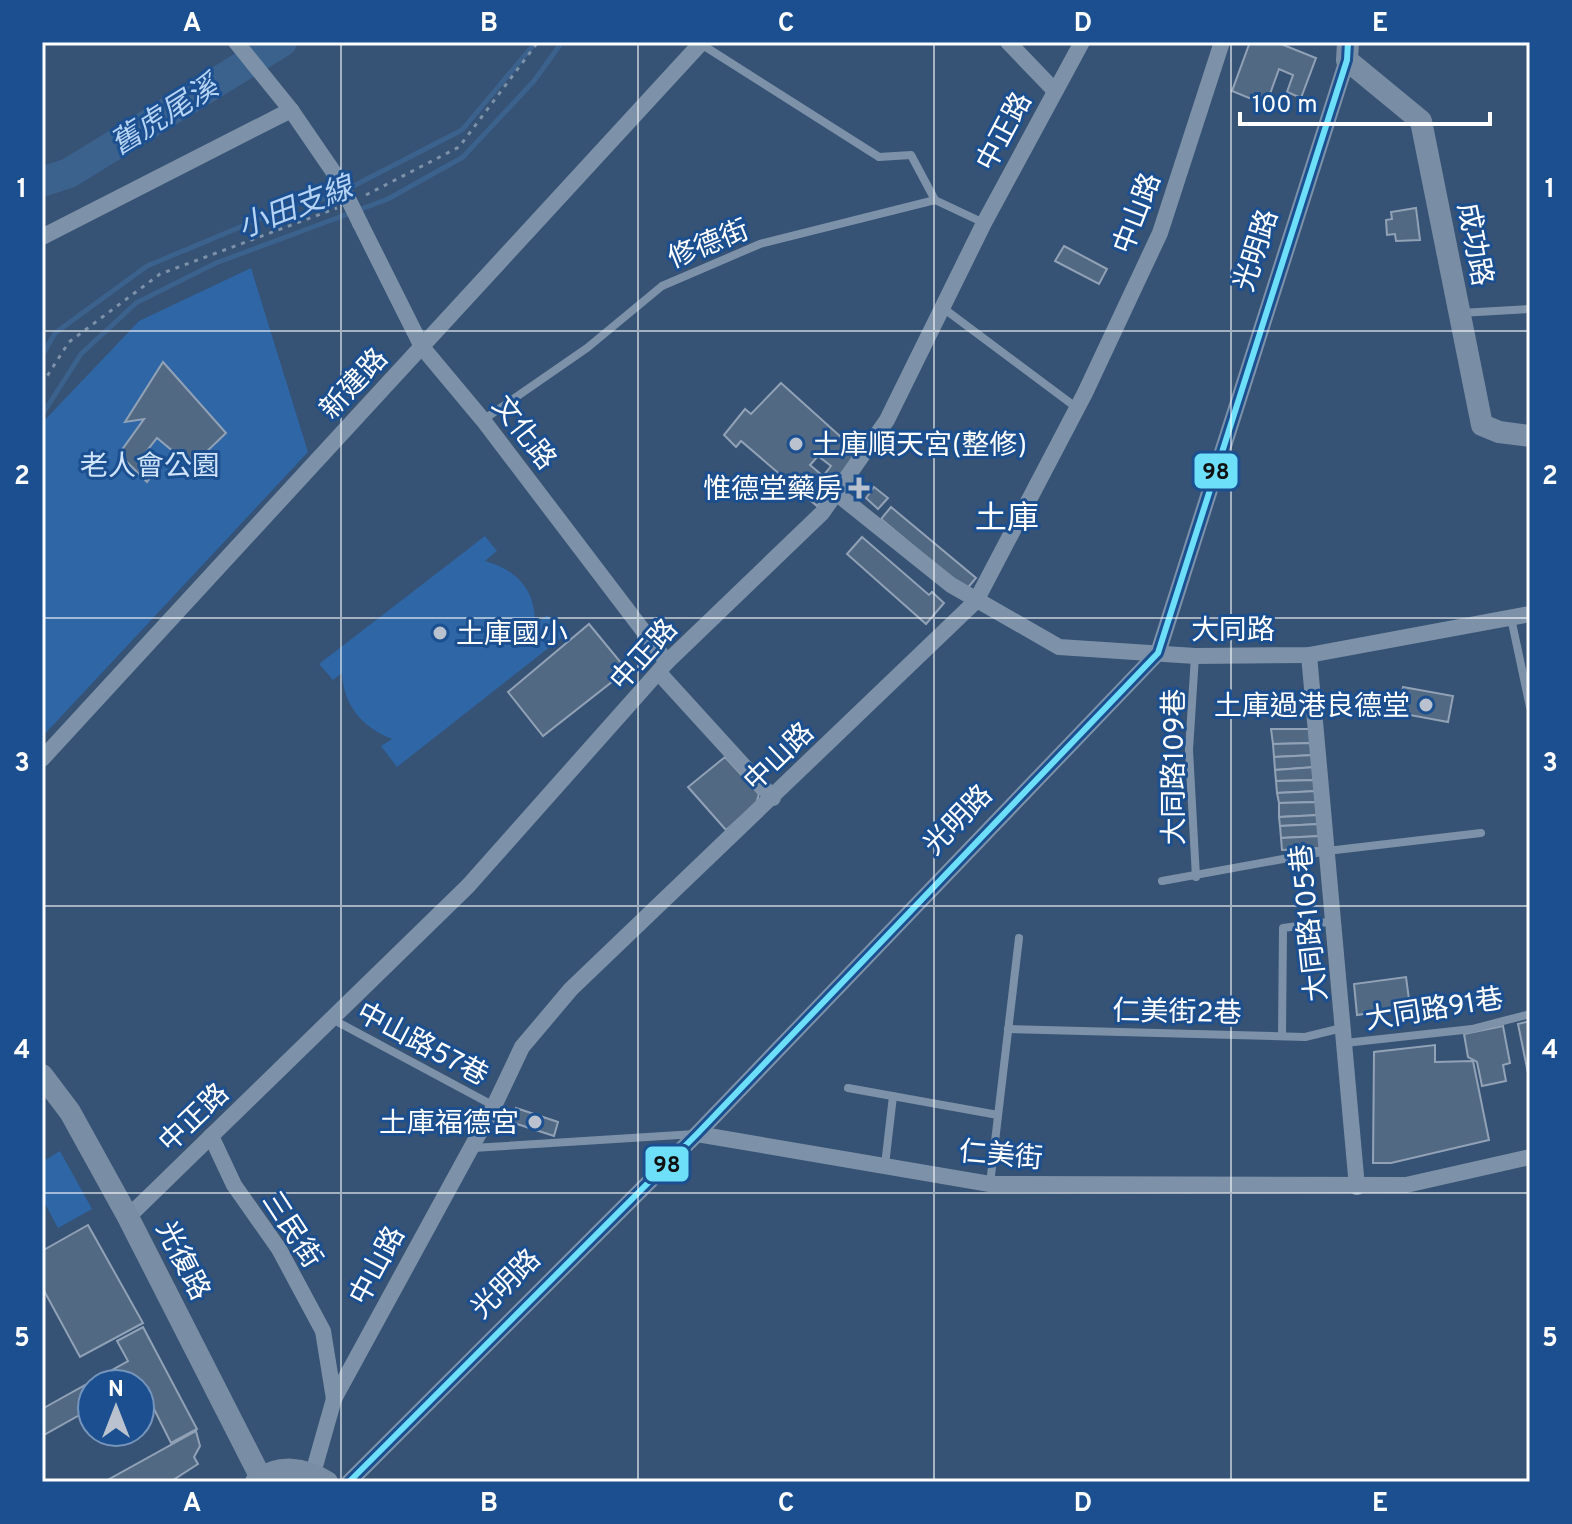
<svg xmlns="http://www.w3.org/2000/svg" width="1572" height="1524" font-family="Overpass,'Noto Sans TC',sans-serif">
<style>
.green{fill:#2f66a5}
.lines{fill:none;stroke-linecap:round;stroke-linejoin:round}
.stream{stroke:#3b618d;stroke-width:5}
.river{stroke:#3b618d;stroke-width:30}
.building{fill:#526984;stroke:#92a2b6;stroke-width:2;fill-rule:evenodd}
.path{stroke:#7d92a8;stroke-width:3;stroke-dasharray:4 6;stroke-linecap:butt}
.lane{stroke:#7d92a8;stroke-width:8}
.street{stroke:#7d92a8;stroke-width:16}
.secondary{stroke:#798da4;stroke-width:22}
.street-bridge{stroke:#7d92a8;stroke-width:16}
.bus-1-casing{stroke:#1b4f8f;stroke-width:12}
.bus-1{stroke:#6ddff8;stroke-width:6}
.grid{fill:none;stroke:#fff;stroke-width:2;stroke-opacity:0.55}
.poi-dot{fill:#b9c2ce;stroke:#1b4f8f;stroke-width:3}
.labels{text-anchor:middle;stroke-width:6;stroke-linejoin:round;paint-order:stroke}
.street-label{font-size:28px;fill:#fff;stroke:#1b4f8f}
.poi-label{font-size:28px;fill:#fff;stroke:#1b4f8f;text-anchor:end}
.park-label{font-size:28px;fill:#cfe3fa;stroke:#1b4f8f}
.water-label{font-size:30px;font-style:italic;fill:#b5d3f5;stroke:#1b4f8f}
.quarter-label{font-size:32px;fill:#fff;stroke:#1b4f8f}
.line-badge{stroke:#1b4f8f;stroke-width:3}
.pale-badge-label{font-size:22px;text-anchor:middle;font-weight:bold;fill:#111}
.neatline{fill:none;stroke:#fff;stroke-width:3}
.grid-label{font-size:26px;text-anchor:middle;font-weight:bold;fill:#fff}
</style>
<rect width="100%" height="100%" fill="#365274"/>
<!-- green -->
<g class="green">
<polygon points="251,268 308,452 42,737 42,423 139,321"/>
<path d="M485 536 497 551 485 561C518 570 536 591 535 625L547 615 565 635 397 767 381 746 392 739C363 728 343 705 342 673L333 680 319 664Z"/>
<polygon points="60,1151 92,1209 58,1228 42,1198 42,1162"/>
</g>
<g class="lines">
<!-- stream -->
<g class="stream">
<polyline points="42,356 55,333 147,266 293,205 332,197 462,130 536,42"/>
<polyline points="42,415 81,354 136,303 216,263 388,199 463,157 534,81 562,42"/>
</g>
<!-- river -->
<polyline class="river" points="42,182 69,173 282,42"/>
</g>
<!-- building -->
<g class="building">
<polygon points="1276,42 1316,58 1301,98 1287,92 1293,75 1279,69 1266,105 1232,91 1250,42"/>
<polygon points="1416,208 1420,240 1396,241 1395,234 1387,235 1386,220 1392,219 1391,212"/>
<polygon points="1064,246 1107,269 1099,284 1055,261"/>
<polygon points="163,362 226,433 198,460 180,457 157,438 146,452 160,465 147,482 119,454 144,419 125,422"/>
<path d="M781 383 861 455 817 506 741 441 736 447 724 435 745 409 751 414ZM818 456 831 466 823 476 810 465Z"/>
<polygon points="874,487 888,498 878,509 866,498"/>
<polygon points="891,507 976,578 966,590 881,519"/>
<polygon points="862,537 929,595 932,592 944,603 926,624 847,554"/>
<polygon points="589,624 627,670 543,736 508,692"/>
<polygon points="1403,687 1453,696 1448,722 1399,713"/>
<polygon points="1271,729 1311,729 1313,743 1273,744"/>
<polygon points="1313,743 1314,755 1274,757 1273,744"/>
<polygon points="1314,755 1315,767 1275,770 1274,757"/>
<polygon points="725,757 759,794 756,804 726,830 688,787"/>
<polygon points="1315,767 1317,780 1276,781 1275,770"/>
<polygon points="1317,780 1317,791 1277,793 1276,781"/>
<polygon points="1317,791 1318,802 1279,803 1277,793"/>
<polygon points="1318,802 1319,815 1279,817 1279,803"/>
<polygon points="1319,815 1319,824 1280,826 1279,817"/>
<polygon points="1319,824 1320,836 1281,838 1280,826"/>
<polygon points="1320,836 1320,848 1282,850 1281,838"/>
<polygon points="1406,977 1410,1007 1357,1015 1354,984"/>
<polygon points="1530,1021 1530,1072 1528,1073 1518,1024"/>
<polygon points="1503,1026 1510,1063 1503,1065 1506,1081 1482,1086 1477,1062 1468,1057 1464,1034"/>
<polygon points="1435,1045 1435,1062 1473,1061 1489,1140 1391,1163 1373,1163 1374,1052"/>
<polygon points="516,1108 558,1122 554,1136 511,1122"/>
<polygon points="88,1225 143,1323 80,1357 42,1287 42,1251"/>
<polygon points="143,1327 197,1429 171,1443 140,1381 92,1384 92,1408 42,1436 42,1409 128,1361 117,1341"/>
<polygon points="196,1431 200,1446 194,1457 198,1464 170,1482 104,1482"/>
</g>
<g class="lines">
<!-- path -->
<g class="path">
<polyline points="366,195 459,147 538,42"/>
<polyline points="42,384 69,342 160,274 337,208"/>
</g>
<!-- lane -->
<g class="lane">
<polyline points="701,44 879,157 911,155 935,200"/>
<polyline points="943,308 1077,408"/>
<polyline points="1460,313 1530,309"/>
<polyline points="483,420 587,348 662,286 760,244 935,200 984,223"/>
<polyline points="1511,618 1530,707"/>
<polyline points="1195,656 1189,750 1196,877"/>
<polyline points="1162,881 1327,851 1481,833"/>
<polyline points="332,1019 496,1107"/>
<polyline points="1008,1029 1305,1037 1342,1028"/>
<polyline points="1282,1036 1283,928 1335,921"/>
<polyline points="1345,1043 1472,1029 1530,1014"/>
<polyline points="848,1088 998,1115"/>
<polyline points="473,1148 695,1134"/>
<polyline points="885,1165 893,1096"/>
<polyline points="990,1184 1019,938"/>
</g>
<!-- street -->
<g class="street">
<polyline points="236,42 291,110 339,180"/>
<polyline points="1008,42 1055,91"/>
<polyline points="360,223 422,347 483,420 667,662"/>
<polyline points="42,237 291,110"/>
<polyline points="836,493 951,585 1059,647 1195,656 1309,655 1530,614"/>
<polyline points="1309,655 1357,1187"/>
<polyline points="660,674 773,798"/>
<polyline points="42,759 702,42"/>
<polyline points="697,1134 990,1184 1406,1185 1530,1157"/>
<polyline points="211,1136 234,1185 279,1249 323,1331 334,1399"/>
<polyline points="128,1217 468,886 667,662 822,513 887,420 984,223 1082,42"/>
<polyline points="313,1473 334,1399 494,1106 522,1047 571,989 976,601 1085,393 1160,233 1222,42"/>
<polyline points="349,1482 697,1134 1158,653 1347,60"/>
</g>
<!-- secondary -->
<g class="secondary">
<polyline points="1348,42 1347,60 1421,121 1482,425 1499,432 1530,436"/>
<polyline points="42,1075 70,1112 128,1217 261,1478"/>
<path d="M256 1482C278 1463 305 1468 327 1482"/>
</g>
<!-- street-bridge -->
<polyline class="street-bridge" points="339,180 360,223"/>
<defs>
<polyline id="bus-1" points="349,1482 697,1134 1158,653 1347,60 1348,42"/>
</defs>
<!-- bus-1 casing -->
<use href="#bus-1" class="bus-1-casing"/>
<!-- bus-1 -->
<use href="#bus-1" class="bus-1"/>
</g>
<!-- grid -->
<path class="grid" d="M341 42V1482M638 42V1482M934 42V1482M1231 42V1482M42 331H1530M42 618H1530M42 906H1530M42 1193H1530"/>
<!-- markers -->
<g class="poi-dot">
<circle cx="796" cy="444" r="8"/>
<path d="M855 476h8v8h8v8h-8v8h-8v-8h-8v-8h8z"/>
<circle cx="440" cy="633" r="8"/>
<circle cx="1426" cy="705" r="8"/>
<circle cx="535" cy="1122" r="8"/>
</g>
<g class="labels">
<!-- street labels -->
<g class="street-label">
<text transform="translate(1003 131) rotate(-62)" y="10">中正路</text>
<text transform="translate(1136 213) rotate(-69)" y="10">中山路</text>
<text transform="translate(708 243) rotate(-22)" y="10">修德街</text>
<text transform="translate(1476 244) rotate(79)" y="10">成功路</text>
<text transform="translate(1255 250) rotate(-72)" y="10">光明路</text>
<text transform="translate(353 383) rotate(-47)" y="10">新建路</text>
<text transform="translate(525 432) rotate(52)" y="10">文化路</text>
<text x="1233" y="639">大同路</text>
<text transform="translate(643 654) rotate(-48)" y="10">中正路</text>
<text transform="translate(778 756) rotate(-44)" y="10">中山路</text>
<text transform="translate(1173 767) rotate(-90)" y="10">大同路109巷</text>
<text transform="translate(957 819) rotate(-46)" y="10">光明路</text>
<text transform="translate(1308 923) rotate(-96)" y="10">大同路105巷</text>
<text transform="translate(1434 1008) rotate(-9)" y="10">大同路91巷</text>
<text transform="translate(1177 1011) rotate(1)" y="10">仁美街2巷</text>
<text transform="translate(423 1043) rotate(28)" y="10">中山路57巷</text>
<text transform="translate(193 1117) rotate(-44)" y="10">中正路</text>
<text transform="translate(1001 1154) rotate(5)" y="10">仁美街</text>
<text transform="translate(293 1229) rotate(57)" y="10">三民街</text>
<text transform="translate(184 1260) rotate(63)" y="10">光復路</text>
<text transform="translate(376 1265) rotate(-62)" y="10">中山路</text>
<text transform="translate(505 1283) rotate(-45)" y="10">光明路</text>
</g>
<!-- poi labels -->
<g class="poi-label">
<text x="812" y="454" text-anchor="start">土庫順天宮(整修)</text>
<text x="843" y="498">惟德堂藥房</text>
<text x="456" y="643" text-anchor="start">土庫國小</text>
<text x="1410" y="715">土庫過港良德堂</text>
<text x="519" y="1132">土庫福德宮</text>
</g>
<!-- park labels -->
<g class="park-label">
<text x="150" y="475">老人會公園</text>
</g>
<!-- water labels -->
<g class="water-label">
<text transform="translate(164 115) rotate(-32)" y="10">舊虎尾溪</text>
<text transform="translate(295 207) rotate(-21)" y="10">小田支線</text>
</g>
<!-- quarter labels -->
<g class="quarter-label">
<text x="1007" y="528">土庫</text>
</g>
</g>
<g class="line-badge">
<rect x="1193" y="452" width="46" height="38" rx="8" fill="#6ddff8"/>
<rect x="644" y="1145" width="46" height="38" rx="8" fill="#6ddff8"/>
</g>
<g class="pale-badge-label">
<text x="1216" y="479">98</text>
<text x="667" y="1172">98</text>
</g>
<!-- border -->
<rect width="1572" height="1524" fill="none" stroke="#1b4f8f" stroke-width="88"/>
<!-- north arrow -->
<g transform="translate(116 1408)"><circle r="38" fill="#1b4f8f" stroke="#7695bc" stroke-width="2"/>
<path d="M0-6L14 30L0 20L-14 30Z" fill="#b9c2ce"/>
<text y="-12" font-size="22" font-weight="bold" text-anchor="middle" fill="#ffffff">N</text>
</g>
<!-- scale -->
<path d="M1240 112v12h250v-12" fill="none" stroke="#ffffff" stroke-width="4"/>
<text x="1252" y="112" font-size="24" fill="#ffffff" stroke="#1b4f8f" stroke-width="6" paint-order="stroke">100 m</text>
<rect x="44" y="44" width="1484" height="1436" class="neatline"/>
<g class="grid-label">
<text x="192" y="31">A</text>
<text x="489" y="31">B</text>
<text x="786" y="31">C</text>
<text x="1083" y="31">D</text>
<text x="1380" y="31">E</text>
<text x="22" y="197">1</text>
<text x="1550" y="197">1</text>
<text x="22" y="484">2</text>
<text x="1550" y="484">2</text>
<text x="22" y="771">3</text>
<text x="1550" y="771">3</text>
<text x="22" y="1058">4</text>
<text x="1550" y="1058">4</text>
<text x="22" y="1346">5</text>
<text x="1550" y="1346">5</text>
<text x="192" y="1511">A</text>
<text x="489" y="1511">B</text>
<text x="786" y="1511">C</text>
<text x="1083" y="1511">D</text>
<text x="1380" y="1511">E</text>
</g>
</svg>
